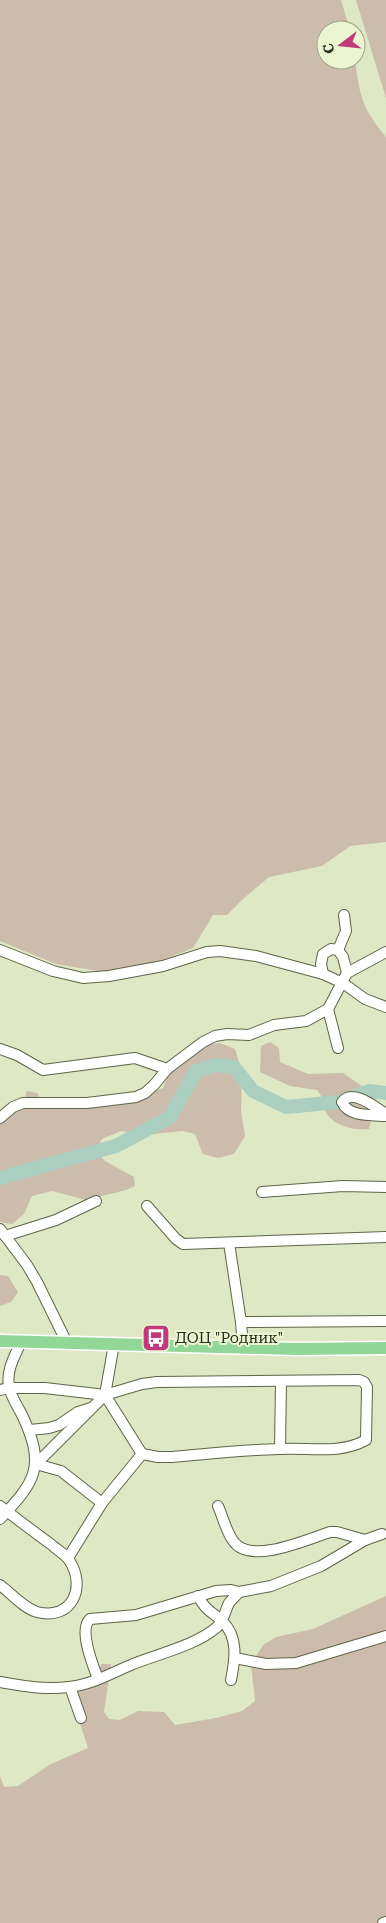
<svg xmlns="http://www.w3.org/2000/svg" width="386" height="1923" font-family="'Roboto Serif',serif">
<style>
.green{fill:#cbbcac}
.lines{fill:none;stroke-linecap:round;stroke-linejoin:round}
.river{stroke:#aacfc1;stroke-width:14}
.minor-casing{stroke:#5d6546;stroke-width:12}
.major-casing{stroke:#fff;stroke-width:15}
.minor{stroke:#fff;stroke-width:10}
.major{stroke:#91d798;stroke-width:12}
.labels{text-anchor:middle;stroke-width:4;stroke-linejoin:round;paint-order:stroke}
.poi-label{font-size:15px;fill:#2a2e20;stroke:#ebf5d1;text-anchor:start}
</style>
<rect width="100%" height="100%" fill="#dee8c4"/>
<!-- green -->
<g class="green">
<path d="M0 0H341L350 30H326V60H355C360 97 362 108 386 137V842L350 846 322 866 269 877 244 898 227 915H213L193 948 160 961 109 973 56 964 0 941Z"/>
<polygon points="356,0 386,0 386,98"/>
<path d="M270 1042 279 1048 280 1062 308 1074 343 1073 369 1091 374 1111 369 1129C355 1131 333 1126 326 1112 321 1103 326 1101 317 1090L290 1086 260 1072 261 1046Z"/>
<polygon points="220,1043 235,1049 242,1072 241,1111 245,1136 234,1154 218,1158 203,1154 195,1134 183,1131 144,1135 121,1131 102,1139 96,1150 105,1161 134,1177 135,1186 126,1190 86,1200 52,1191 32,1196 24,1214 12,1224 0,1222 0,1114 5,1106 23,1103 27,1091 37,1093 45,1106 132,1101 163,1088 172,1065 193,1047"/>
<polygon points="0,1275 8,1276 18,1292 11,1302 0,1306"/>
<path d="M386 1596V1923H0V1776L4 1787 18 1786 51 1764 88 1748 71 1696 74 1681C87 1678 94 1675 102 1664H111L104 1712 109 1719 120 1720 138 1711 164 1712 175 1725 216 1718 242 1711 255 1701 251 1664 263 1645 276 1637 313 1629Z"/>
</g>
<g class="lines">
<!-- river -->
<polyline class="river" points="0,1178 116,1146 170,1117 196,1071 216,1065 234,1067 253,1091 286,1107 339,1102 369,1091 386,1093"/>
<defs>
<g id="minor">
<polyline points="0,950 53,971 83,978 109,976 163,966 207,952 220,951 256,956 323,974 343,983 365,999 386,1007"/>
<polyline points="338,950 346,931 344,915"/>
<polyline points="323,974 321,964 323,954 331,949 338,950 343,957 347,973"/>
<polyline points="338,1048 328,1009 347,973 386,952"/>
<polyline points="0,1049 17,1055 43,1070 135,1058 167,1069"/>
<path d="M386 1114C375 1107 352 1088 342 1102 348 1117 372 1115 386 1116"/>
<polyline points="0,1118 13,1107 23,1103 87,1103 136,1097 145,1093 154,1085 167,1069 203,1042 215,1036 227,1034 249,1035 274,1025 306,1021 328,1009"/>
<polyline points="262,1192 343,1186 386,1187"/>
<polyline points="147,1206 176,1239 183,1244 386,1237"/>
<polyline points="0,1229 27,1265 37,1282 67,1343"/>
<polyline points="5,1236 56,1220 96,1201"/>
<polyline points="229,1243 241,1322 243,1348"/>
<polyline points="241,1322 386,1321"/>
<path d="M0 1390 9 1388H45L105 1395 142 1384 157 1382 359 1380 364 1382 367 1387 366 1440C339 1455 309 1447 279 1449 244 1450 208 1454 172 1457H158L142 1454"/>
<polyline points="30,1430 49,1428 59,1425 78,1412 91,1408"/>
<polyline points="280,1449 281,1381"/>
<polyline points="36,1464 105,1395 114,1344"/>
<polyline points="36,1464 61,1471 102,1503"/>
<path d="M0 1506C17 1519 34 1532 52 1545 57 1550 65 1554 69 1560 87 1587 72 1621 37 1612 23 1608 11 1593 0 1585"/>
<path d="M218 1506C223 1517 226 1532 234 1542 251 1565 308 1539 330 1532H337L365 1540"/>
<path d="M0 1519C35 1482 46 1467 23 1417 19 1408 10 1396 9 1386 6 1370 15 1356 21 1342"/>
<polyline points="68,1558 102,1503 142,1454 105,1395"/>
<path d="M198 1596C206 1611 211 1611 222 1621 239 1637 235 1660 231 1680"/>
<polyline points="235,1658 266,1664 296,1663 386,1636"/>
<path d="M98 1679C93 1665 78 1630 90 1619L136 1615 216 1591 231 1590 239 1592 271 1586 321 1566 365 1540 382 1534"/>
<path d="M0 1682C23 1686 45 1690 69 1687 91 1685 112 1673 133 1664 158 1654 197 1645 217 1627 224 1620 225 1611 229 1603 232 1599 236 1596 239 1592"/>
<polyline points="70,1687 81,1718"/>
<polyline points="383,1923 386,1922"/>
</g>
<polyline id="major" points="0,1341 297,1349 386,1348"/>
</defs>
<!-- minor casing -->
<use href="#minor" class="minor-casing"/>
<!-- major casing -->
<use href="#major" class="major-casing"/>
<!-- minor -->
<use href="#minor" class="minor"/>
<!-- major -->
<use href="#major" class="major"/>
</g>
<!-- icons -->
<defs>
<symbol id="bus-square" viewBox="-11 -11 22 22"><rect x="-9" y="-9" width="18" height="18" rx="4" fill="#bf397b" stroke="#ebf5d1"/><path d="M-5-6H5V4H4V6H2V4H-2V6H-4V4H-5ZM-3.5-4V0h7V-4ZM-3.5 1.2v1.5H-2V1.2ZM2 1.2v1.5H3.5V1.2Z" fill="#fff"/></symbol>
</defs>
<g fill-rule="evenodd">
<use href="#bus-square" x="140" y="1322" width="32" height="32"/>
</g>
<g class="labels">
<!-- poi labels -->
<g class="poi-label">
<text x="175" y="1343">ДОЦ "Родник"</text>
</g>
</g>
<!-- north arrow -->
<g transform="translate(341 45) rotate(254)"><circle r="24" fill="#ebf5d1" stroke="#9ea58a"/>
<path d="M0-4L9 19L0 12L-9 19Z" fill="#bf397b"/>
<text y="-8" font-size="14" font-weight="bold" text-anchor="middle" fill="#2a2e20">С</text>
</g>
</svg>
